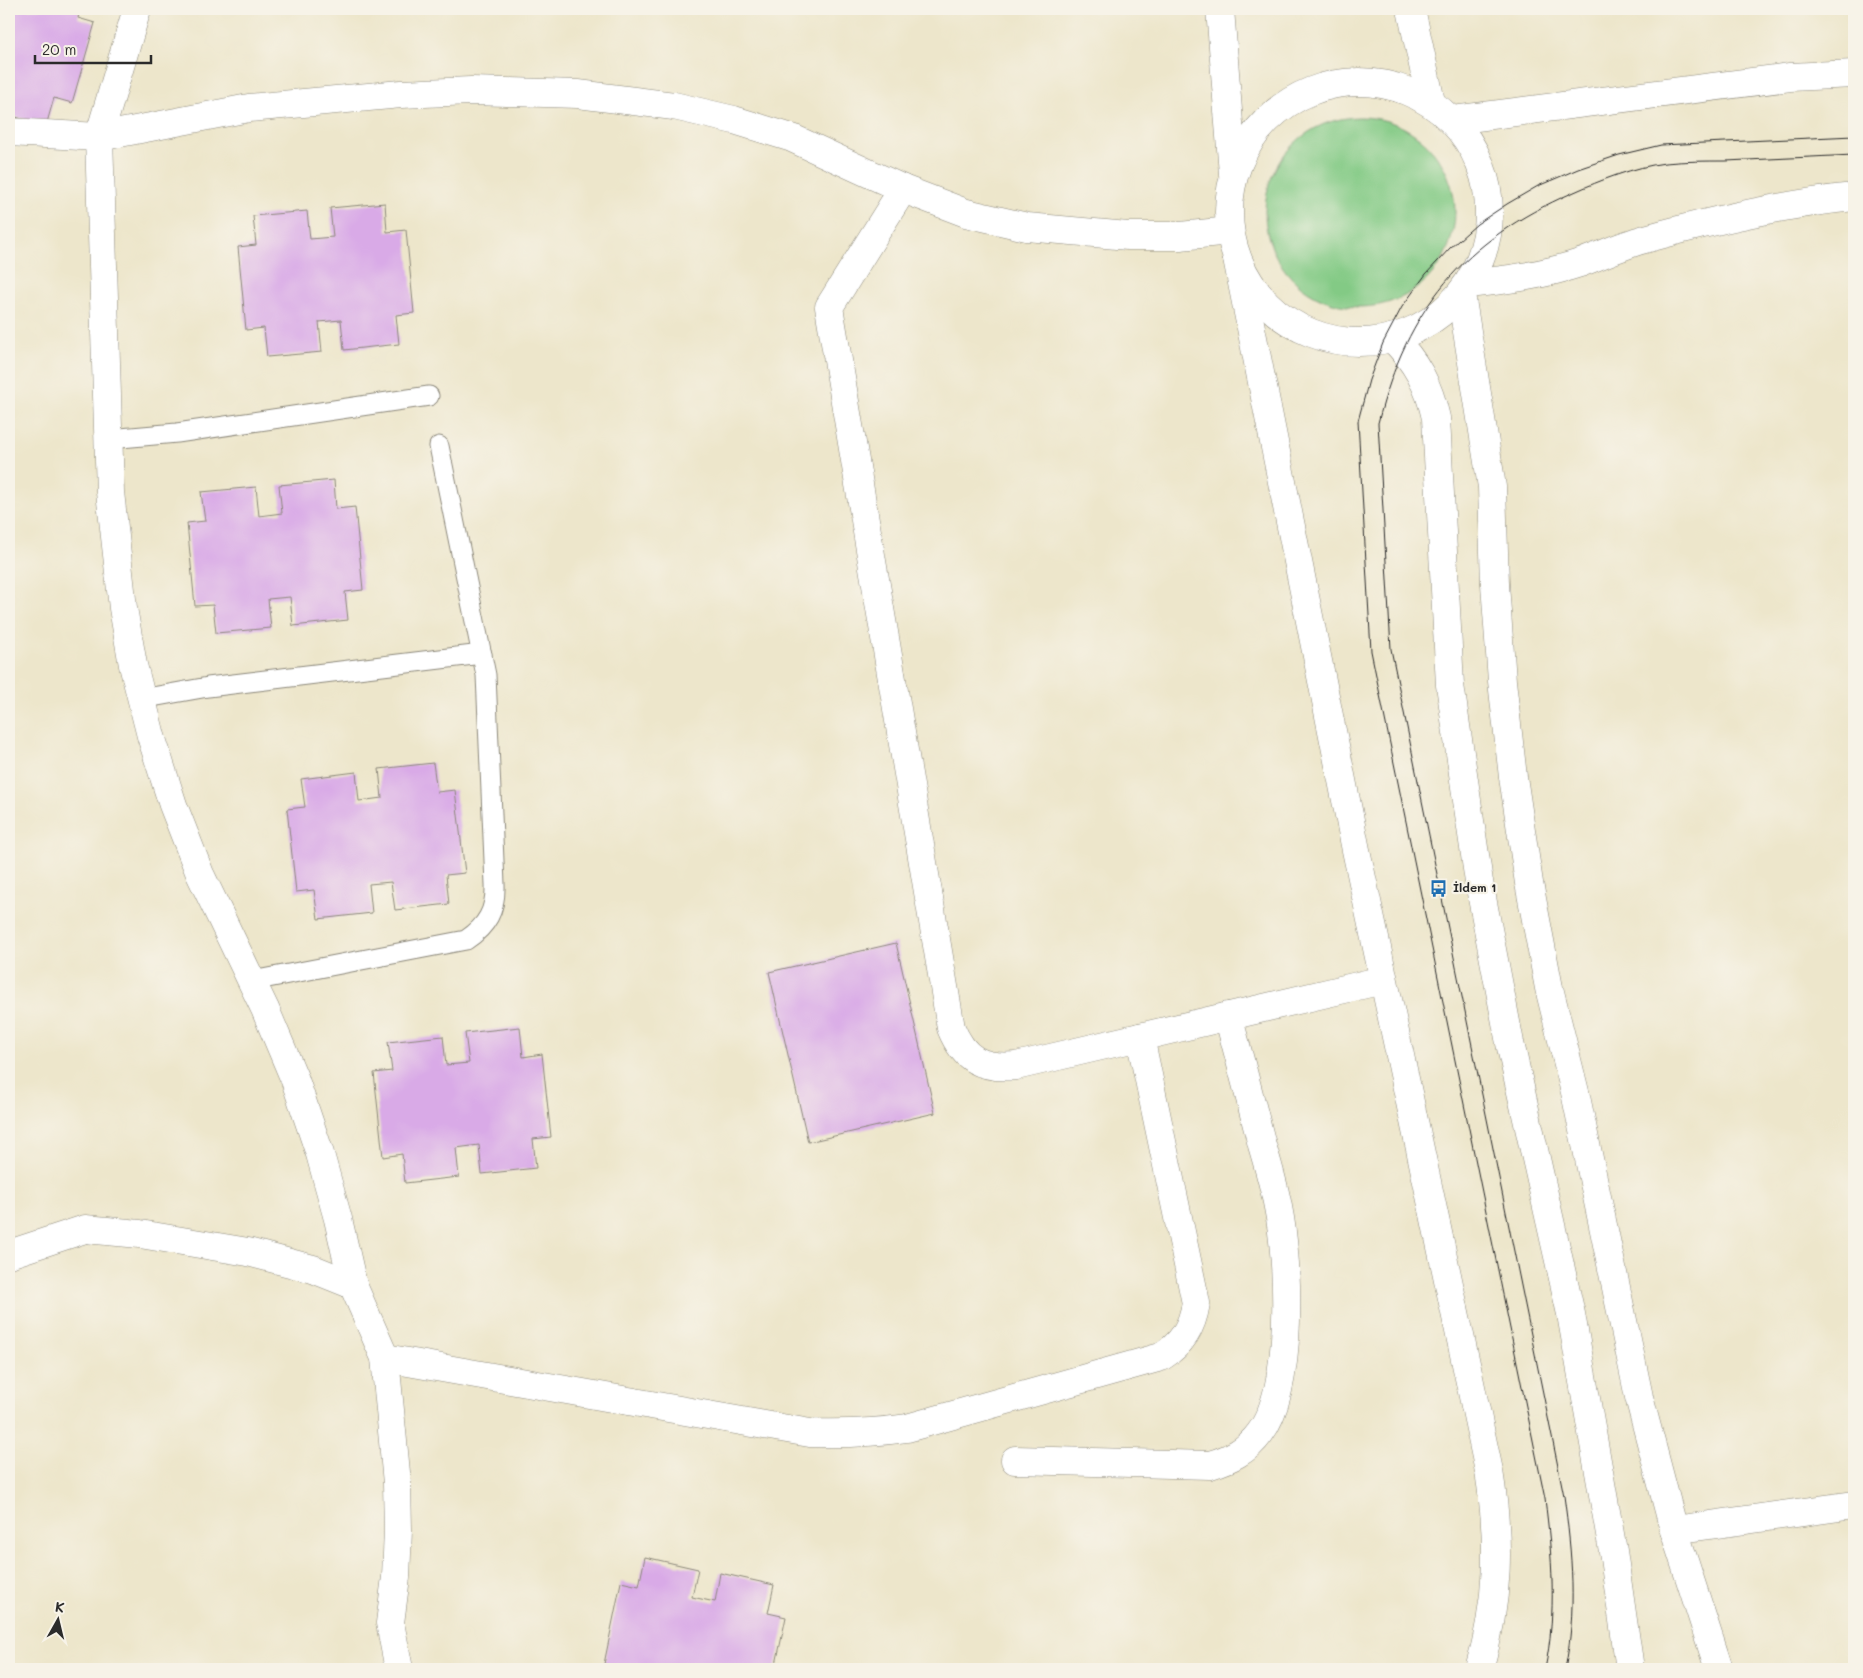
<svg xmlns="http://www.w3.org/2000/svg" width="1863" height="1678" font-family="Mali,sans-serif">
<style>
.green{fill:#83ca85;stroke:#577a58}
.building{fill:#d9aae7}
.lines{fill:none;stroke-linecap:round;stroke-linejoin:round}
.service-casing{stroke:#8c887b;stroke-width:21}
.minor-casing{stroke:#8c887b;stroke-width:29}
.tertiary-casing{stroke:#8c887b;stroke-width:29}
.service{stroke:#fff;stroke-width:19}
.minor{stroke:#fff;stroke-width:28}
.tertiary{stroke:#fff;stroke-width:28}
.tram{stroke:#2b2b2b;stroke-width:1}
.labels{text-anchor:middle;stroke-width:4.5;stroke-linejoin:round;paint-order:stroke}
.poi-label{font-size:12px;font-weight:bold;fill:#2b2b2b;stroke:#f7f3e8;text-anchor:start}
</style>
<rect width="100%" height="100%" fill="#f7f3e8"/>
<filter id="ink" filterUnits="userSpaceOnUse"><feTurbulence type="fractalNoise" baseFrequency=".02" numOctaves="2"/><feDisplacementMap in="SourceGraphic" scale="10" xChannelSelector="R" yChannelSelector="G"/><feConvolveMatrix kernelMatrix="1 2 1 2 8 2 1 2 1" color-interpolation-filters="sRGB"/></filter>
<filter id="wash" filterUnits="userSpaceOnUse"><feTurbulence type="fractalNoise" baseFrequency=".0096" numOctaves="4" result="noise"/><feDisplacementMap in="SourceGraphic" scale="20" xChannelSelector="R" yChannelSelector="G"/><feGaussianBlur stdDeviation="1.12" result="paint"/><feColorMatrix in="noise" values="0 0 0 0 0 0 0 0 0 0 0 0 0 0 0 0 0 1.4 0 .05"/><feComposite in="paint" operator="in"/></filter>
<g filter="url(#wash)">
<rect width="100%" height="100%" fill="#ede6cb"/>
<!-- green -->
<circle class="green" cx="1360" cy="212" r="95"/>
<g id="blocks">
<!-- building -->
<g class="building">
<polygon points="9,9 80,9 78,18 95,23 72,103 54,98 46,126 9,115"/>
<polygon points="385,203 387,232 406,230 414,313 396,315 399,344 344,350 341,320 319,322 322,352 267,357 264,328 246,330 238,247 256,245 253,216 307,211 310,239 333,237 330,208"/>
<polygon points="334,480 336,509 355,507 363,590 345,592 348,620 293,626 290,597 268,599 271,628 216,633 213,605 195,606 187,523 205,521 201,492 256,487 259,516 282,513 279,485"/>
<polygon points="433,763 437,792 455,790 465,873 446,875 449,904 395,910 391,882 369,884 372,913 318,919 314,890 296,892 287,809 305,807 301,779 356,772 359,801 382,798 379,769"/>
<polygon points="896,943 935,1113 808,1142 769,972"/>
<polygon points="520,1027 523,1057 542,1054 551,1137 533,1139 536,1168 482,1174 479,1145 456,1148 459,1177 405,1183 402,1154 383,1157 374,1073 392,1071 388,1042 443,1036 446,1065 469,1063 465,1033"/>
<polygon points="645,1557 698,1569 692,1597 715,1602 720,1573 774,1585 768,1613 786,1617 775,1669 621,1669 621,1667 604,1664 621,1582 639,1586"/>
</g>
</g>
</g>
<g filter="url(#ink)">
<use href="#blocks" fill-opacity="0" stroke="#8c887b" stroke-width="1"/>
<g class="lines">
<defs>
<g id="service">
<polyline points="109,439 177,433 429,396"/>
<polyline points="141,699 208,687 482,654"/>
<path d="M252 981 466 940C487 926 496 910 495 884L486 675 439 446"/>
</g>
<g id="minor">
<polyline points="137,9 99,137 110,492 123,608 133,665 151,736 173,805 200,874 265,1009 295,1080 320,1154 338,1219 353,1285 385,1358 397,1483 398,1530 396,1577 390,1623 399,1669"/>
<polyline points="9,132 99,137 249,108 401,94 471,91 578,94 674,106 734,120 792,138 903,189 966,213 1027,227 1128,236 1180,236 1230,231"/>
<path d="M903 189 829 307 951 1028C964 1060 982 1069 1016 1066L1383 980"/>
<polyline points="9,1254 85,1229 140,1234 248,1252 313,1269 353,1285"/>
<path d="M385 1358 810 1433C843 1434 874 1433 907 1428L1161 1357C1182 1344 1192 1328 1196 1303L1140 1037"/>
<path d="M1015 1460 1210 1465C1230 1459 1247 1451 1260 1433 1294 1388 1289 1261 1278 1207 1274 1186 1268 1165 1262 1145 1251 1102 1240 1059 1228 1016"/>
<polyline points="1674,1530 1854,1505"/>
</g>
<g id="tertiary">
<polyline points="1220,9 1233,174"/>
<polyline points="1411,9 1431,102"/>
<circle cx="1359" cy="212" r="130"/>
<polyline points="1453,120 1790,77 1854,74"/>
<path d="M1237 258 1356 850 1489 1471C1500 1539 1499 1603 1479 1669"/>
<path d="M1468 284C1506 280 1544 275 1580 263 1602 255 1622 245 1645 239 1714 220 1783 204 1854 197"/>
<polyline points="1461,294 1492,487 1495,584 1502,681 1513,777 1529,883 1549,988 1575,1092 1639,1397 1674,1530 1719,1669"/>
<path d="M1392 338C1416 361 1429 386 1436 418L1450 685 1479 882 1510 1043 1571 1314 1613 1551 1630 1669"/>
</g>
</defs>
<!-- service casing -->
<use href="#service" class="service-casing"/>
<!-- minor casing -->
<use href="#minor" class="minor-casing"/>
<!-- tertiary casing -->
<use href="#tertiary" class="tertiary-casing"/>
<!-- service -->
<use href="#service" class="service"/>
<!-- minor -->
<use href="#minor" class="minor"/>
<!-- tertiary -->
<use href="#tertiary" class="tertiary"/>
<!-- tram -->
<g class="tram">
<path d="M1545 1669C1557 1613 1552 1555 1545 1499L1371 651 1358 421 1369 380 1383 343 1402 307 1426 274 1450 248 1477 224 1507 204 1538 186 1578 169 1619 155 1661 145 1854 136"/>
<path d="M1565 1669C1577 1612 1572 1553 1564 1496L1391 649 1378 423C1407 308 1464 240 1572 193 1601 180 1634 167 1665 163 1685 161 1706 161 1726 161 1769 159 1811 157 1854 155"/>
</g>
</g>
</g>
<!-- icons -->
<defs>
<symbol id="bus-bare" viewBox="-9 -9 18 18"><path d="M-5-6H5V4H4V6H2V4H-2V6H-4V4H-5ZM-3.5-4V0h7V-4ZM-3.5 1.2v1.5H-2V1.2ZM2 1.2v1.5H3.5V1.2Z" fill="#1f6fb2" stroke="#f7f3e8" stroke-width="2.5" paint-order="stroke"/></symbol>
</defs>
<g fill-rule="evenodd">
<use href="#bus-bare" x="1426" y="876" width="25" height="25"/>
</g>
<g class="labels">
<!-- poi labels -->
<g class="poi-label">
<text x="1453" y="892">İldem 1</text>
</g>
</g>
<!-- margin -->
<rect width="1863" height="1678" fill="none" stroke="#f7f3e8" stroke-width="30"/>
<!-- north arrow -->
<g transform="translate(58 1620) rotate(8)" stroke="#f7f3e8" stroke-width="4" paint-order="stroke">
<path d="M0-4L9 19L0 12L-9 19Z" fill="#2b2b2b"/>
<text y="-8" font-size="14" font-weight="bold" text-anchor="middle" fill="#2b2b2b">K</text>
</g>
<!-- scale -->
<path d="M35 55v8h116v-8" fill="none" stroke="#2b2b2b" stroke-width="2.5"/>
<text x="42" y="55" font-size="15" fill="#2b2b2b" stroke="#f7f3e8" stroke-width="4" paint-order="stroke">20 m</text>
</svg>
